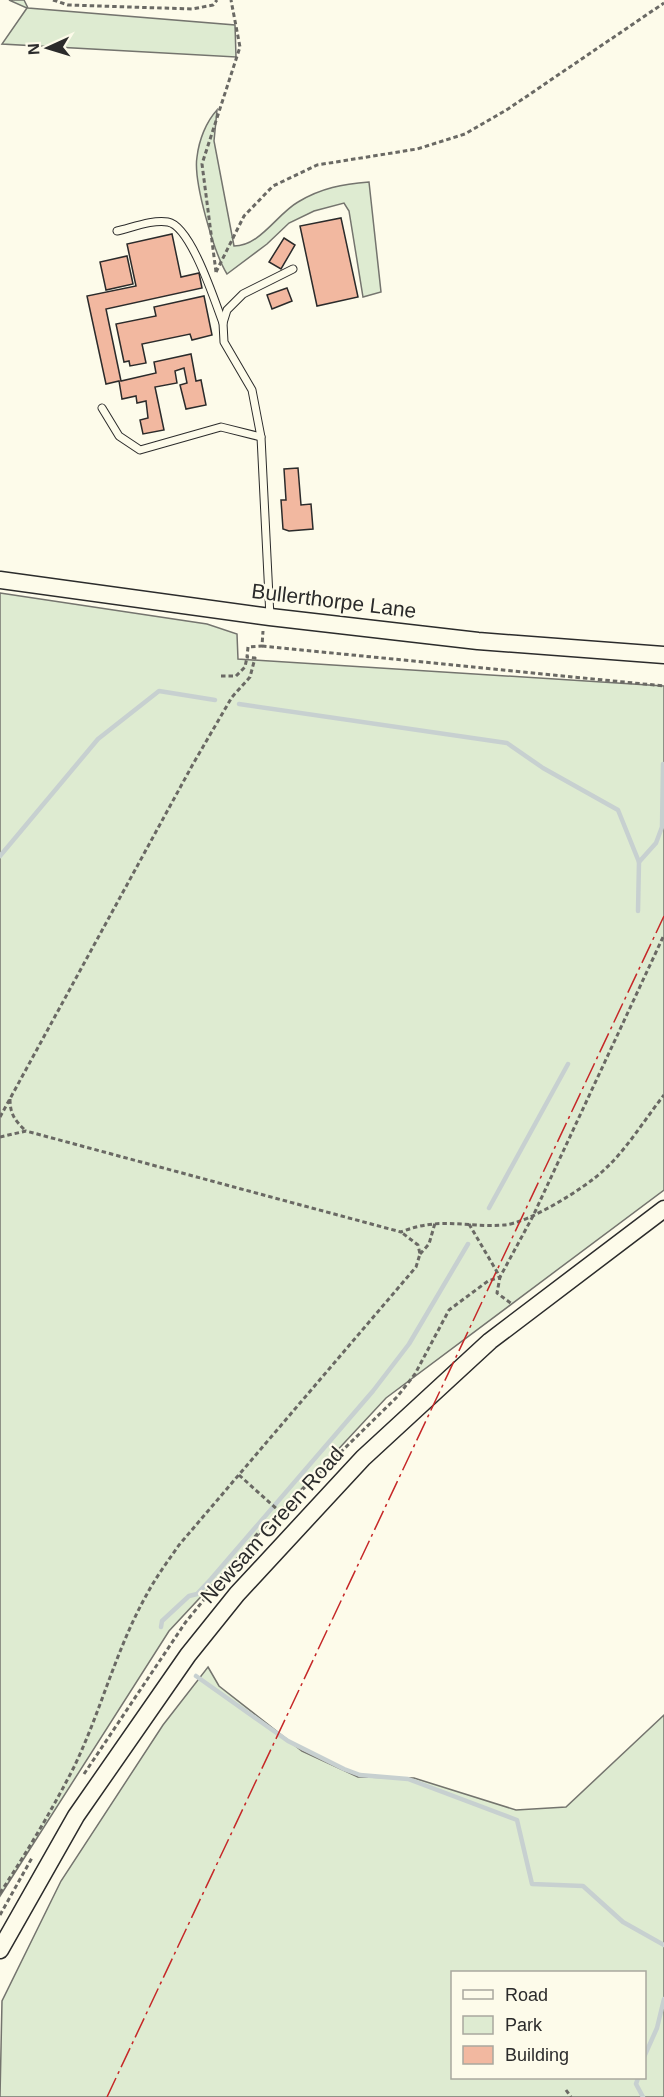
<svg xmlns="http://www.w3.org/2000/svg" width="664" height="2097" font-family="Arial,sans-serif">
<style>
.green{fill:#deebd1;stroke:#74746e;stroke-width:1.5;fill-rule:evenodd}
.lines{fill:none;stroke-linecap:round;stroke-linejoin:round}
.stream{stroke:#c7d0d0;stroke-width:4.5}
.building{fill:#f2b8a0;stroke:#2b2b2b;stroke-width:1.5}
.service-casing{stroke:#2b2b2b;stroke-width:9}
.tertiary-casing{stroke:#2b2b2b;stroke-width:19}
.path{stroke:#6a6964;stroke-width:3;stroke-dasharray:4.5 3;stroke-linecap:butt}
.service{stroke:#fdfbea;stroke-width:7}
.tertiary{stroke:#fdfbea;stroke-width:16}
.power{stroke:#c62828;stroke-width:1.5;stroke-dasharray:21 4.5 3 4.5;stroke-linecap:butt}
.labels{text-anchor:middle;stroke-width:4.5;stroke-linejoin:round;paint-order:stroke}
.street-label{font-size:21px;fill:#2b2b2b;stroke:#fdfbea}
</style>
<rect width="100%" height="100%" fill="#fdfbea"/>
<!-- green -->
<g class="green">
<polygon points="9,0 24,0 28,8 235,25 236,57 2,44 27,8"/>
<path d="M217 110 214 141 234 246C260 246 277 214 298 202 321 188 343 184 369 182L381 292 363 297 349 211 344 203 314 211 289 223 267 244 227 274C214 253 193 181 197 157 199 140 206 122 217 110Z"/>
<polygon points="0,593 207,624 237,634 238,659 664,686 664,1190 386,1398 169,1631 0,1896"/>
<path d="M208 1667 219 1686 302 1751 358 1777 414 1778 516 1810 566 1807 664 1715V2097H0L2 2001 61 1881 163 1725ZM644 1972V2078H452V1972Z"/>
</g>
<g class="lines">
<!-- stream -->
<g class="stream">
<polyline points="239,704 507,743 543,768 618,810 639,862 638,911"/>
<polyline points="0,856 98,739 159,691 215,700"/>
<polyline points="639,862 656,843 662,827 663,764"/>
<polyline points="489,1208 568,1064"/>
<polyline points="161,1627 162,1621 189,1596 197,1594 211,1579 373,1391 409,1344 468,1244"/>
<polyline points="196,1676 288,1741 344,1769 360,1775 408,1779 517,1820 532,1884 583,1886 623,1922 664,1945"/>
<polyline points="644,2057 657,2028 664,1999"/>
<polyline points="638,2078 636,2084 643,2097"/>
</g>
</g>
<!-- building -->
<g class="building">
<polygon points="341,218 358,297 317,306 300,226"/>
<polygon points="172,234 181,277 199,273 202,288 106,309 121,381 156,373 154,362 191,354 196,381 201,380 206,405 186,409 180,385 187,383 184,368 175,371 177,383 155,387 164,430 143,434 140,420 148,418 146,401 137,403 136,396 122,399 119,381 106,384 87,296 136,286 127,244"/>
<polygon points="284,238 295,245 281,269 269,262"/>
<polygon points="127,256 133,284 106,290 100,262"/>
<polygon points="287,288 292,301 272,309 267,295"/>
<polygon points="204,296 212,335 192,340 190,334 142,344 146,363 130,366 129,361 124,362 116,324 156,316 154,307"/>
<polygon points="298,468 301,505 311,504 313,529 289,531 283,529 281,500 286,500 284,469"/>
</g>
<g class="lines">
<defs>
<g id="service">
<path d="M117 231C131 228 153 219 168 222 191 226 215 302 223 323"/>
<polyline points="102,408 119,436 140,450 221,427 261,437"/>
<polyline points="270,617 261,437 252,390 224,342 223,323 227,310 243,294 293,269"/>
</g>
<g id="tertiary">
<polyline points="0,580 270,617 478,641 664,655"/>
<polyline points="0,1950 76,1816 188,1655 237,1594 363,1458 490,1341 664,1209"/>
</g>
</defs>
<!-- service casing -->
<use href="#service" class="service-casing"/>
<!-- tertiary casing -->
<use href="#tertiary" class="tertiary-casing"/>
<!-- path -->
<g class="path">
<polyline points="53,0 68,5 192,9 213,5 217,0"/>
<polyline points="216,272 244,216 273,186 317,165 417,149 465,134 508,109 664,3"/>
<polyline points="216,272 202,164 240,47 231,0"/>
<polyline points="262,646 664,686"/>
<polyline points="221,676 236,676 245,667 247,657"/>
<path d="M10 1099C10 1114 15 1121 26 1131"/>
<polyline points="0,1117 193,764 232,697 250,677 255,658 247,657 248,647 262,646 263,631"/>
<path d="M0 1137 26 1131 401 1232C441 1216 465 1228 504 1225 529 1223 585 1188 604 1170 627 1149 645 1119 664 1095"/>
<polyline points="469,1224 500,1277 497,1293 512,1304"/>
<polyline points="420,1254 429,1244 435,1223"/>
<polyline points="239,1475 287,1518"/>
<polyline points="84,1774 185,1623 258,1533 397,1397 415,1374 449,1310 488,1281 500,1277 533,1216 664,935"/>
<path d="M0 1893C27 1852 52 1810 74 1767 101 1711 116 1649 147 1594 156 1577 168 1561 179 1545L416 1267 420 1254 418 1245 401 1232"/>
<polyline points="0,1915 33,1856"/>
<polyline points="566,2090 571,2097"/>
</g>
<!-- service -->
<use href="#service" class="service"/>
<!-- tertiary -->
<use href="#tertiary" class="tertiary"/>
<!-- power -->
<polyline class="power" points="107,2097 664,916"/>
</g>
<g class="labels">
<!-- street labels -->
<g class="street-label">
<text transform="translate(334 601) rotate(7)" y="7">Bullerthorpe Lane</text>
<text transform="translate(272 1525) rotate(-48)" y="7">Newsam Green Road</text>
</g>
</g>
<!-- legend -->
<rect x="451" y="1971" width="195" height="108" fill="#fdfbea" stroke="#a9a89e" stroke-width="1.5"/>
<rect x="463" y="1990" width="30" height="9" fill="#fdfbea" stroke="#a9a89e" stroke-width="1.5"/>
<text x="505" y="2001" font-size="18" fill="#2b2b2b">Road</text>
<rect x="463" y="2016" width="30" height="18" fill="#deebd1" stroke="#a9a89e" stroke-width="1.5"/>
<text x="505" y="2031" font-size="18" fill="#2b2b2b">Park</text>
<rect x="463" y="2046" width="30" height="18" fill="#f2b8a0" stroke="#a9a89e" stroke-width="1.5"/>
<text x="505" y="2061" font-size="18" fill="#2b2b2b">Building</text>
<!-- north arrow -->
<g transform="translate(48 48) rotate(266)" stroke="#fdfbea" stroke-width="4.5" paint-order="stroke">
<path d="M0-4.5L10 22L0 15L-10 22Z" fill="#2b2b2b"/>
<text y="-9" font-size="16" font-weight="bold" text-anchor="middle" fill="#2b2b2b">N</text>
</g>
</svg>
